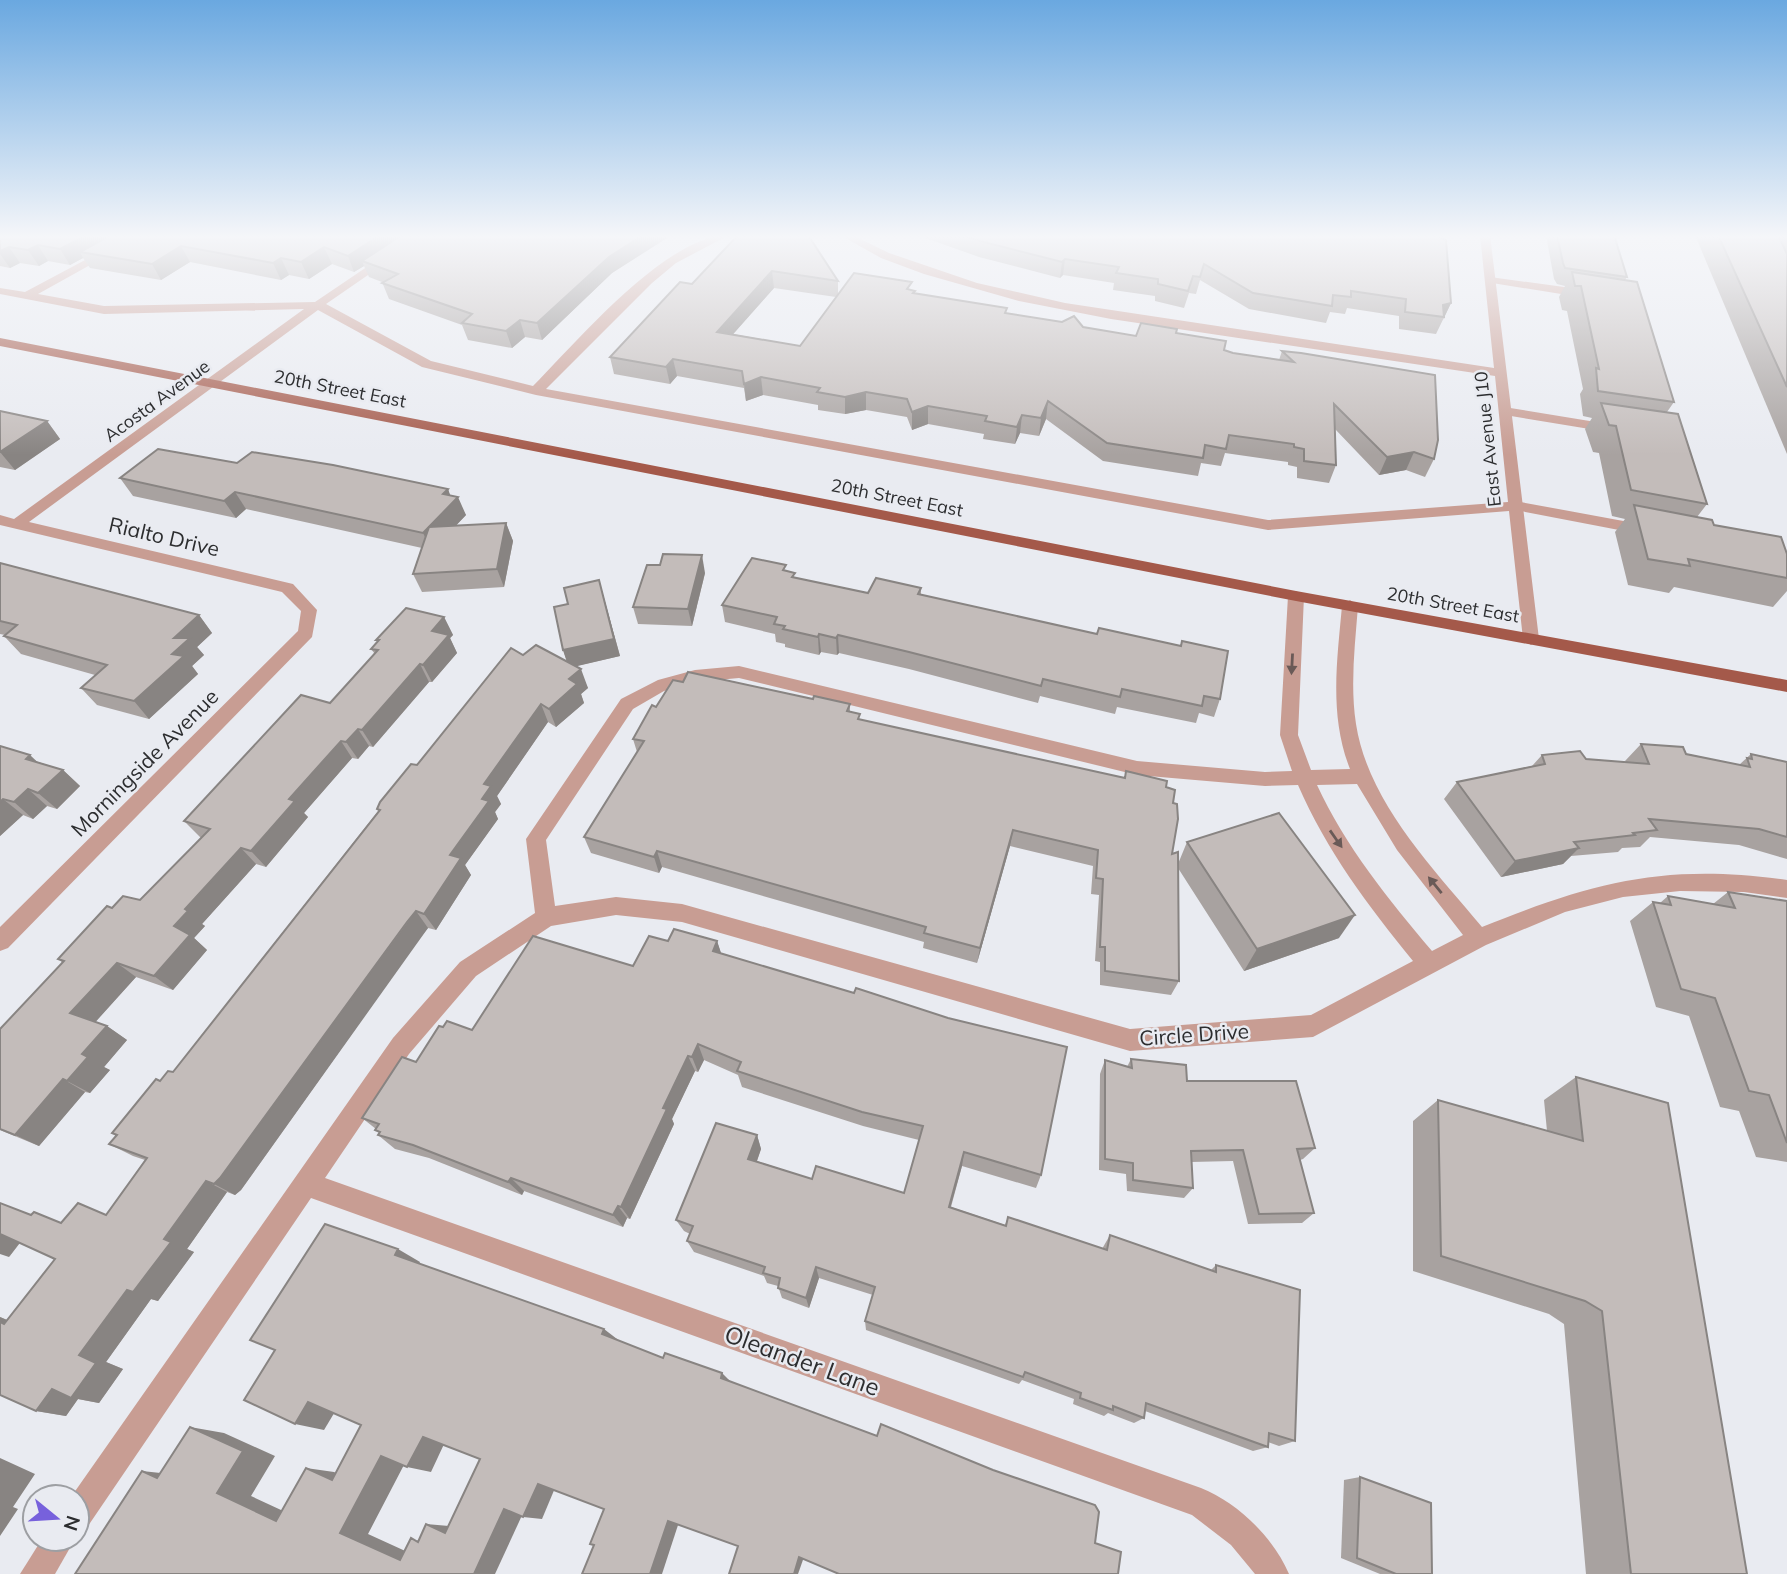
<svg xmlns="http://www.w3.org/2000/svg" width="1787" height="1574" font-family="Mulish,sans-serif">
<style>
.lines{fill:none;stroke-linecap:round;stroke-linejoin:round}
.service{fill:#c89d93;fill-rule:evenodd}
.minor{fill:#c89d93;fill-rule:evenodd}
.primary{fill:#a4594a;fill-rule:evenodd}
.wall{fill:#a8a2a0;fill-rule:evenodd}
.shaded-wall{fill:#888482}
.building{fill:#c3bcba;stroke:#888482;stroke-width:2;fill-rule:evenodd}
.oneway{fill:#6a5a57}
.labels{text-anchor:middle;stroke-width:5;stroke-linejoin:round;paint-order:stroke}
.far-street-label{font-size:18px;fill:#2c2d2f;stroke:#e9ebf1}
.street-label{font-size:21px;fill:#2c2d2f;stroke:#e9ebf1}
.near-street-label{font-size:24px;fill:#2c2d2f;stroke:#e9ebf1}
</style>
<rect width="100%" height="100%" fill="#e9ebf1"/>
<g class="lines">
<!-- service -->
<g class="service">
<polygon points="1490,277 1586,290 1592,294 1586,298 1486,282 1486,278"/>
<polygon points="1504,407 1614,425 1621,429 1614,433 1499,414 1499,408"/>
<polygon points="1515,501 1645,525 1653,530 1645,535 1510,509 1510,503"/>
</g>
<!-- minor -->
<g class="minor">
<path d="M132 235H144L38 294 104 306 315 302 414 235H426L326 304 431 361 533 386C576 343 666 235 729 235L676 263 652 283 546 389 1268 520 1508 502 1495 376 1111 319 1019 301 924 274 881 258 840 235H852L889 253 977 283 1065 303 1494 368 1480 235H1490L1539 639 1531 645 1523 639 1509 511 1268 530 536 395 422 367 318 310 29 522 293 584 317 610 312 637 8 948 0 951V927L298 631 301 611 282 592 0 525V515L14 519 304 309 104 314 0 294V288L25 292Z"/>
<path d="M1296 591 1304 596 1298 735 1311 770 1350 769C1329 716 1337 661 1342 606L1350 600 1358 606C1355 645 1350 685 1356 724 1368 802 1433 868 1482 927 1594 882 1665 863 1787 880V898L1744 892 1680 891 1623 897 1565 912 1486 945 1313 1037 1130 1051 682 922 616 915 551 926 476 976 409 1054 325 1178 1201 1488C1238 1503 1273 1537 1289 1574H1255L1231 1545 1192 1515 311 1198 88 1526 77 1530V1497H71L393 1038 460 962 535 913 526 839 621 699 658 680 695 670 739 666 1137 761 1265 772 1292 771 1280 735 1288 596ZM739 678 1137 775 1265 786 1298 785C1326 850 1369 907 1413 961L1311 1015 1130 1029 682 904 616 897 555 906 546 840 633 709 664 691 695 682ZM1357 784 1397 850 1463 935 1432 951C1389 900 1345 846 1317 785Z"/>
<polygon points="42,1539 75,1539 55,1574 20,1574"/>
</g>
<!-- primary -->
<polygon class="primary" points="0,338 1296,591 1787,680 1787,692 1296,601 0,346"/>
</g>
<!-- wall -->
<g class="wall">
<polygon points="0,235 670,235 612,273 542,340 525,337 512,348 468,340 462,325 389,299 382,282 369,277 364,266 354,272 332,264 309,279 289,275 281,280 190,262 161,280 90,268 83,258 70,265 48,261 39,266 20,263 10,268 0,266"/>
<path d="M738 235 838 281V295L912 290 915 294 1007 313 1083 327 1136 336 1176 333 1233 353 1279 360 1282 351 1434 459 1425 477 1406 470 1379 475 1335 429 1336 465 1329 483 1297 478V467L1288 465V462L1225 453 1221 466 1201 463 1198 476 1103 461 1046 419 1039 436 1020 433 1015 444 983 439 984 434 928 424 912 430 907 417 866 410 845 414 818 410V405L763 395 746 401 744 388 677 376 670 384 614 374 610 357 692 284ZM774 288 836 297 800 346 733 334Z"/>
<polygon points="917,235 1435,235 1451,303 1436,334 1399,329 1399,316 1347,308 1345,314 1330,312 1326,323 1249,309 1200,280 1196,294 1189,293 1184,308 1155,301 1155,296 1113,290 1114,283 1063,275 1060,278 979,257"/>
<polygon points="1546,235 1614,235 1627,277 1625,280 1674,402 1667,412 1707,504 1697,517 1714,525 1787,554 1787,591 1773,607 1674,587 1669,593 1628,585 1615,532 1625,519 1612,516 1599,453 1593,452 1585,429 1592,418 1583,416 1580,394 1583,389 1567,311 1562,310 1559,297 1565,286 1557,284 1554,279"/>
<polygon points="1695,235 1787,235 1787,454"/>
<polygon points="0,411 47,421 60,439 15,470 0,467"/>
<polygon points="237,463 448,489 450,496 466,515 455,526 506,523 513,541 504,587 422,592 413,574 422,548 246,509 236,518 133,496 120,478"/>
<polygon points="0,563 199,615 212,633 197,647 204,655 192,666 198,674 149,719 97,705 81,688 95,675 21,654 4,636 5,635 0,634"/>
<polygon points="787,571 796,578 868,593 921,588 921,595 1220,699 1214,717 1199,713 1196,723 1117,707 1115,714 1040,696 1038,703 909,669 839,653 837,655 821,652 819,655 785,647 785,644 776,642 775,634 725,622 722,605"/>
<polygon points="705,573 692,626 638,624 633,607"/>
<polygon points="599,580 620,656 576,666 588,688 581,694 584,703 556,727 548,722 497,796 501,804 495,812 498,819 465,865 471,875 436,930 428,928 420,938 241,1190 235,1195 227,1192 187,1249 194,1252 158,1301 151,1299 106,1362 123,1369 99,1403 78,1399 66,1416 36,1411 0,1395 0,1317 7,1320 55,1259 20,1243 9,1257 31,1215 62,1223 106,1215 145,1160 133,1156 109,1144 116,1135 112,1133 160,1081 173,1072 378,811 377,809 417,765 523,655 567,662 563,650 568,604"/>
<polygon points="444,617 453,635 450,638 457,653 432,682 429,682 373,747 369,746 358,759 352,758 304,813 308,817 266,867 256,864 202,924 205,926 194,938 207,950 173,990 136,977 95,1022 107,1026 127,1040 104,1067 110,1070 90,1093 85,1092 39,1146 0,1130 0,1029 63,963 58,959 112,908 140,900 201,838 184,821 330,703 375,654 371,649 378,642 376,640"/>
<polygon points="683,682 850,704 850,712 860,720 1166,787 1173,803 1172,854 1178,864 1187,842 1339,938 1244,971 1178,868 1179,981 1171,995 1100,985 1100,962 1095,961 1099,895 1091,894 1093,866 1010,846 977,963 923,948 924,942 662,867 659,873 591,853 584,837 637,752 633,739 656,707"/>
<polygon points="1641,744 1739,765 1751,754 1787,762 1787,859 1739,845 1650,837 1640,847 1622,848 1618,852 1571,856 1563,864 1501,877 1444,799 1457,782 1532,766 1542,755 1626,762 1625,761"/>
<polygon points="0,746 38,762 63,770 80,786 57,809 47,806 33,819 23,815 0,836"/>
<polygon points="1728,892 1787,901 1787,1162 1756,1157 1739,1111 1720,1107 1689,1016 1656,1007 1630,921 1653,902 1660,903 1668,896 1713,904"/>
<polygon points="668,941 717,941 721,953 1041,1175 1036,1188 962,1166 951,1207 1005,1225 1008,1217 1102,1249 1110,1235 1211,1270 1216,1265 1295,1441 1279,1446 1268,1442 1268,1447 1253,1451 1145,1411 1144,1418 1134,1423 1108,1413 1104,1416 1073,1404 1074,1399 1022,1380 1019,1384 866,1330 865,1321 873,1295 819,1278 809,1308 782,1298 778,1286 767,1283 764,1276 694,1252 687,1241 690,1234 684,1231 676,1220 757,1135 761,1149 757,1161 812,1179 904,1193 919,1140 863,1126 742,1087 738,1075 704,1060 698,1072 695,1071 672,1119 674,1124 630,1219 627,1218 623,1227 524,1191 522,1195 429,1158 395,1149 378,1135 379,1133 376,1129 362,1118 416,1062 443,1027 472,1030 633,966"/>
<polygon points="1131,1059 1187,1081 1315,1148 1303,1159 1300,1160 1314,1213 1302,1223 1248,1224 1233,1161 1191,1162 1193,1188 1184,1198 1127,1191 1126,1174 1099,1170 1100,1074 1105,1060 1127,1067"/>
<polygon points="1576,1077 1747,1574 1586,1574 1564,1324 1549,1314 1413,1271 1413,1121 1438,1100 1547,1131 1544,1100"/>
<polygon points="1360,1477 1432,1574 1380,1574 1341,1558 1344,1480"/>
</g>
<!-- shaded-wall -->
<g class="shaded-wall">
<polygon points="87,235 127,235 80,252 83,258 70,265 60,249"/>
<polygon points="380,235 410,235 362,261 364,266 354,272 348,256"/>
<polygon points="643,235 672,235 612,273 542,340 537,323 609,257"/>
<polygon points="38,245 48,261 39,266 28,250"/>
<polygon points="181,246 190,262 161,280 152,264"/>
<polygon points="9,247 20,263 10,268 0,254 0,251"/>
<polygon points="324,247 332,264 309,279 301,262"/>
<polygon points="281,258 289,275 281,280 273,263"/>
<polygon points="1065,259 1063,275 1060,278 1062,262"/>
<polygon points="772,271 774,288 720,349 717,332"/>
<polygon points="1451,303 1443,320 1444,317 1443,305"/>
<polygon points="520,320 525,337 512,348 506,331"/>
<polygon points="673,359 677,376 670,384 666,367"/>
<polygon points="761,377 763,395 746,401 744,384"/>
<polygon points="866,392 866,410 845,414 845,397"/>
<polygon points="1048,401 1046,419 1039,436 1041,418"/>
<polygon points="928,406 928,424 912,430 912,412"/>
<polygon points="1022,415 1020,433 1015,444 1017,427"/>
<polygon points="47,421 60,439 15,470 0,452"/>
<polygon points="1414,452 1406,470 1379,475 1387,457"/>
<polygon points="448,489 453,503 458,497 466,515 432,551 423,533 443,494"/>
<polygon points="235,492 246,509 236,518 224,501"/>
<polygon points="506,523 513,541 504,587 497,569"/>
<polygon points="702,555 705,573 692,626 688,609"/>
<polygon points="599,580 620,656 569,668 563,650"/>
<polygon points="199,615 212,633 197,647 204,655 192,666 198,674 149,719 134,701 172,654 174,638"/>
<polygon points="444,617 453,635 450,638 457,653 432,682 423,665 432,631"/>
<polygon points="819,634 821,652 819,655 818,637"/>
<polygon points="838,635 839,653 837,655 836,638"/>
<polygon points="420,664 429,682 373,747 362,730"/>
<polygon points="581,669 588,688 581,694 584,703 556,727 549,709 569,679"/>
<polygon points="541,704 548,722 497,796 501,804 495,812 498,819 465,865 471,875 436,930 424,914 450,855 482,799 484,784"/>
<polygon points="358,729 369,746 358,759 346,742"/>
<polygon points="341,741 352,758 304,813 308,817 266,867 251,851 289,799"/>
<polygon points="30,755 48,772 26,759"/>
<polygon points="63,770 80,786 57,809 38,793"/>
<polygon points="28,789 47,806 33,819 14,802"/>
<polygon points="3,799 23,815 0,836 0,802"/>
<polygon points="1013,830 1010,846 977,963 980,948"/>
<polygon points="241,848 256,864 202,924 205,926 194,938 207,950 173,990 154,976 174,926 185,909"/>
<polygon points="1579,848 1563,864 1501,877 1515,861"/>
<polygon points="657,851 662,867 659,873 654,857"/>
<polygon points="416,911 428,928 241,1190 235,1195 214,1184"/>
<polygon points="1355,915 1339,938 1244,971 1257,949"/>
<polygon points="717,941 723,959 713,951"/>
<polygon points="117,963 136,977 91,1027 70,1013"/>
<polygon points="107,1026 127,1040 104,1067 110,1070 90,1093 67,1081 82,1054"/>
<polygon points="698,1044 704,1060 698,1072 692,1057"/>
<polygon points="688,1056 695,1071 672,1119 674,1124 630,1219 621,1207 663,1108"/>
<polygon points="63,1079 85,1092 39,1146 15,1135"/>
<polygon points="757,1135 761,1149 753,1172 748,1159"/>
<polygon points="964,1152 962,1166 947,1219 949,1207"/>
<polygon points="511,1178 524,1191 522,1195 508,1182"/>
<polygon points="206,1181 227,1192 187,1249 194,1252 158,1301 151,1299 106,1362 123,1369 99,1403 78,1399 66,1416 36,1411 79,1355"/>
<polygon points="618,1206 627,1218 623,1227 613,1215"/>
<polygon points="0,1234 21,1241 9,1257 0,1254"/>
<polygon points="398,1249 420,1262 417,1268 395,1255"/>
<polygon points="816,1267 819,1278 809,1308 806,1298"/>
<polygon points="0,1317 33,1331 4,1324 0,1322"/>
<polygon points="604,1329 617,1339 615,1344 602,1334"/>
<polygon points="722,1373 730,1381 721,1378"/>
<polygon points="308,1402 336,1410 324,1430 295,1424"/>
<polygon points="190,1427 224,1433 275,1456 251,1496 307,1522 276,1521 217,1493"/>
<polygon points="423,1437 445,1442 431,1472 407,1467"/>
<polygon points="381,1456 406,1461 368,1534 425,1560 400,1560 340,1533"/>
<polygon points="0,1458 35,1474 13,1507 18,1509 0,1536"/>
<polygon points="306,1468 334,1472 360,1484 332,1480"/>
<polygon points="142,1471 179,1475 157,1478"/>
<polygon points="538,1484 555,1488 542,1519 523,1517"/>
<polygon points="504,1509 524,1511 495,1574 474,1574"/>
<polygon points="668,1521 679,1522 662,1574 650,1574"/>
<polygon points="426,1524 449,1526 445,1533"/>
<polygon points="799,1557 804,1557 798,1574 794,1574"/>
</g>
<!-- building -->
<g class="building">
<polygon points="0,235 87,235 60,249 38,245 28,250 9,247 0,251"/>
<polygon points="111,235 380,235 348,256 324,247 301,262 281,258 273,263 181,246 152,264 80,252"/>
<polygon points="402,235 643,235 609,257 537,323 520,320 506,331 462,323 472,314 382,283 398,274 362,261"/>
<polygon points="738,235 808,235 838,281 772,271 717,332 800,346 854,273 912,282 907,289 915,291 913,293 1007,308 1005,313 1062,322 1074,316 1083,327 1136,336 1141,323 1177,329 1176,333 1226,341 1224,350 1233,353 1294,362 1282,351 1301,353 1435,375 1438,440 1434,459 1414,452 1387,457 1334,404 1336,465 1304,461 1304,449 1294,447 1294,444 1229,435 1226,449 1205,445 1203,458 1107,443 1048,401 1041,418 1022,415 1017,427 985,421 987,416 928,406 912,412 907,399 866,392 845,397 817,392 820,388 761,377 744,384 742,371 673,359 666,367 610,357 680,282 692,284"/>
<polygon points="962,235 1435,235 1446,240 1451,303 1443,305 1444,317 1405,312 1406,299 1351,291 1351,297 1333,295 1332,306 1253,293 1204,264 1200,277 1193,276 1188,291 1158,284 1158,279 1116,273 1119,267 1065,259 1062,262 980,241"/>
<polygon points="1557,235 1614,235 1627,277 1565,268 1563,263"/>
<polygon points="1718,235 1778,235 1787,254 1787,387"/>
<polygon points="1572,272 1637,282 1674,402 1598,391 1596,368 1599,369 1581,286 1575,286"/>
<polygon points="1601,403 1678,414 1707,504 1631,490 1616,426 1609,425"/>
<polygon points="0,411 47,421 0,452"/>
<polygon points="158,449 237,463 252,452 333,465 448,489 443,494 458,497 423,533 235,492 224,501 120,478"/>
<polygon points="1634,505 1712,520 1714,525 1781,537 1787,554 1787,578 1688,559 1690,566 1648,559"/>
<polygon points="506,523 497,569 413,574 429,527"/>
<polygon points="663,554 702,555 688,609 633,607 647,565 660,565"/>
<polygon points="752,558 786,565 783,570 795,573 792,577 868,593 876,578 921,588 918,594 1097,634 1099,628 1181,646 1182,641 1228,651 1220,699 1204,696 1202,706 1122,689 1120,697 1043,679 1041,686 909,652 838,635 836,638 819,634 818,637 783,629 785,626 774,624 777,617 722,605"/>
<polygon points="0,563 199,615 174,638 190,638 172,654 184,656 134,701 81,688 107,665 4,636 17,625 0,621"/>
<polygon points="599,580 614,639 563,650 554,607 568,604 564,588"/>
<polygon points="406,608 444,617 432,631 449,635 423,665 420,664 362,730 358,729 346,742 341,741 289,799 295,801 251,851 241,848 185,909 188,911 174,926 190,935 154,976 117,963 70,1013 107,1026 82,1054 88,1057 67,1081 63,1079 15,1135 0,1129 0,1029 64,961 58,959 107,906 112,908 123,896 140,900 210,829 184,821 301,695 330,703 378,650 371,649 379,640 376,640"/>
<polygon points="536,645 581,669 569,679 577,684 549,709 541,704 484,784 491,786 482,799 489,801 450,855 461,858 424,914 416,911 407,922 220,1178 214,1184 206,1181 164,1239 171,1242 133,1292 127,1290 79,1355 96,1363 71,1398 52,1389 36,1411 0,1395 0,1322 4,1324 55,1259 0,1234 0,1203 31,1215 34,1212 61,1223 78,1203 106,1215 147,1158 109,1144 117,1135 112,1133 156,1079 160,1081 168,1071 173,1072 380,810 377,809 380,802 411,764 417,765 511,648 523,655"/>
<polygon points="688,672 813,699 814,696 850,704 847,711 860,714 858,719 1125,778 1126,771 1167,781 1166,787 1175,790 1173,803 1177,804 1178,819 1172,854 1178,852 1179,981 1105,971 1105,947 1100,947 1103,879 1096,878 1098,850 1013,830 980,948 924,933 926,927 657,851 654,857 584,837 644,741 633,739 652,705 656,707 673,680 683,682"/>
<polygon points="1641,744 1683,747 1686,754 1750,767 1747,758 1752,759 1751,754 1787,762 1787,837 1759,829 1649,819 1657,830 1633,833 1635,835 1574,842 1579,848 1515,861 1457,782 1545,764 1542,755 1580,751 1586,759 1649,764"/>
<polygon points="0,746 30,755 26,759 63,770 38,793 28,789 14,802 3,799 0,802"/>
<polygon points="1279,813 1355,915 1257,949 1187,842"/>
<polygon points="1728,892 1787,901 1787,1143 1769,1095 1749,1091 1715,998 1681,989 1653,902 1671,905 1668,896 1735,908"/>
<polygon points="674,929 717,941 713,951 854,993 856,988 948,1018 1067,1047 1041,1175 964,1152 949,1207 1006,1226 1008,1217 1107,1250 1110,1235 1216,1272 1216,1265 1300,1290 1295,1441 1269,1433 1268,1447 1146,1403 1144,1418 1113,1406 1113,1410 1080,1398 1081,1393 1025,1372 1023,1377 865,1321 875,1287 816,1267 806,1298 778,1288 780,1278 763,1273 765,1267 687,1241 693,1226 676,1220 716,1123 757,1135 748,1159 812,1179 816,1166 904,1193 923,1126 862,1112 737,1071 741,1062 698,1044 692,1057 688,1056 663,1108 667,1109 621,1207 618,1206 613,1215 511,1178 508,1182 413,1145 378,1135 380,1132 375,1130 379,1124 362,1118 402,1057 416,1062 439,1026 443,1027 447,1021 472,1030 533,936 633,966 649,936 668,941"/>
<polygon points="1131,1059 1186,1065 1187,1081 1296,1081 1315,1148 1297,1149 1314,1213 1259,1214 1243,1150 1191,1151 1193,1188 1133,1180 1133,1163 1105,1159 1105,1060 1132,1068"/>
<polygon points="1576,1077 1668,1103 1747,1574 1631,1574 1602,1311 1585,1301 1441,1256 1438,1100 1583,1141"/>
<path d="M325 1224 398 1249 395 1255 604 1329 602 1334 663 1358 665 1353 722 1373 721 1378 877 1436 881 1424 993 1470 1095 1505 1099 1512 1095 1543 1121 1552 1118 1574H839L799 1557 794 1574H729L738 1546 668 1521 650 1574H582L594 1545 590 1544 604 1509 538 1484 523 1517 504 1509 474 1574H75L142 1471 157 1478 190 1427 243 1451 217 1493 276 1521 306 1468 332 1480 361 1425 308 1402 295 1424 244 1400 275 1350 250 1340ZM423 1437 480 1459 445 1533 426 1524 418 1542 411 1538 400 1560 340 1533 381 1456 407 1467Z"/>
<polygon points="1360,1477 1431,1503 1432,1574 1396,1574 1357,1558"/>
</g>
<!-- one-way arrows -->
<defs><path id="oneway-solid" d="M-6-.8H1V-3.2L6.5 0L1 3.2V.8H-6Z" transform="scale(1.75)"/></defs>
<g class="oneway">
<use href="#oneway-solid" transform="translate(1292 664) rotate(93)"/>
<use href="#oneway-solid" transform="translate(1336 839) rotate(55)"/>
<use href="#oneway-solid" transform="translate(1435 885) rotate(-129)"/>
</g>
<!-- sky -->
<linearGradient id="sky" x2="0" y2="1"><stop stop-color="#6aa8e0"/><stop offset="0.52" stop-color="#f5f6f9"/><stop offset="1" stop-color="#f5f6f9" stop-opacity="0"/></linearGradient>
<rect width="1787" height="455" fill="url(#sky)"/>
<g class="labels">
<!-- far-street labels -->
<g class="far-street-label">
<text transform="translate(340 389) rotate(11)" y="6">20th Street East</text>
<text transform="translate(157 401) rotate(-36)" y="6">Acosta Avenue</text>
<text transform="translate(1488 439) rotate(-96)" y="6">East Avenue J10</text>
<text transform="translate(897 498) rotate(11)" y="6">20th Street East</text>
<text transform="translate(1453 605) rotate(10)" y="6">20th Street East</text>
</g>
<!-- street labels -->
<g class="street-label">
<text transform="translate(164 537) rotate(13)" y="7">Rialto Drive</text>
<text transform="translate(145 763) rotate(-45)" y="7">Morningside Avenue</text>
<text transform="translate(1194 1035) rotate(-4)" y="7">Circle Drive</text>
</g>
<!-- near-street labels -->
<g class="near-street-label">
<text transform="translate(802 1361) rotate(20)" y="8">Oleander Lane</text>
</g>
</g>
<!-- north arrow -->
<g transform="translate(56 1518) rotate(108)"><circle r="33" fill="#e9ebf1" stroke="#9d9fa3" stroke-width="2"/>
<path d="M0-5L12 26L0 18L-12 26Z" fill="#7761dc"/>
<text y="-10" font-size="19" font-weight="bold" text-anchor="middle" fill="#2c2d2f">N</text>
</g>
</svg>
